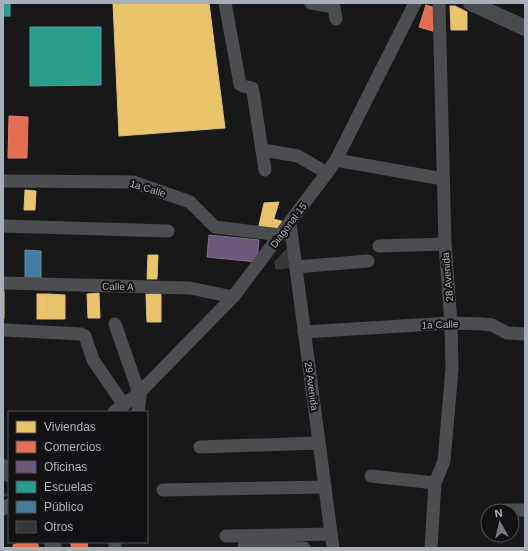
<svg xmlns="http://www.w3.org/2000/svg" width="528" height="551" font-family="Arial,sans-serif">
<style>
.homes{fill:#e9c46a;stroke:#d6be82}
.shops{fill:#e76f51;stroke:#d48270}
.offices{fill:#6d597a;stroke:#7f738d}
.schools{fill:#2a9d8f;stroke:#50a29c}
.public{fill:#457b9d;stroke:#638ba5}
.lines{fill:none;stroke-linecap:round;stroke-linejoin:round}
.stream{stroke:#2a343a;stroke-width:3}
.building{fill:#363637;stroke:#404144}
.minor{stroke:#4c4d51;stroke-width:13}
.major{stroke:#494a4d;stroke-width:16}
.labels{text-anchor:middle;stroke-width:4;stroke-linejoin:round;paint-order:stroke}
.street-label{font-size:10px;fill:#a9afb9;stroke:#121214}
</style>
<rect width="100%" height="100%" fill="#181818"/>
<!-- homes -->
<g class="homes">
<polygon points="113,3 209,3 225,128 119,136"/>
<polygon points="450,6 455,6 467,12 467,30 451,30"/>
<polygon points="25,190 36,191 35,210 24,210"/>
<polygon points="279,202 270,231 258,230 264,203"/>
<polygon points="273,219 285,222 282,232 270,231"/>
<polygon points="148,255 158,255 157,279 147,279"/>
<rect x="3" y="291" width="1" height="27"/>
<polygon points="99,293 100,318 88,318 87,294"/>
<rect x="37" y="294" width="11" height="25"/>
<polygon points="48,294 65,295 65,319 48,319"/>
<polygon points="146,294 161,294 161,322 147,322"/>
</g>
<!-- shops -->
<g class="shops">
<polygon points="426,5 438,9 439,33 419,27"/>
<polygon points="9,116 28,117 27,158 8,158"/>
<polygon points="22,542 37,542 39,548 13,548 13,545"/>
<polygon points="70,542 87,542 88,548 72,548"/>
</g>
<!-- offices -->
<polygon class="offices" points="209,235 259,240 257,262 207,257"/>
<!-- schools -->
<g class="schools">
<rect x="3" y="3" width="7" height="13"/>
<polygon points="30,27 101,27 101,85 30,86"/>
</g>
<!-- public -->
<polygon class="public" points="25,250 41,251 41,278 25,278"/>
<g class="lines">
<!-- stream -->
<polyline class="stream" points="3,496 7,494"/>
</g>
<!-- building -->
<polygon class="building" points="286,250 292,251 294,267 276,269 275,262"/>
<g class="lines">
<!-- minor -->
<g class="minor">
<polyline points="225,3 240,84 243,86 252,88 253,92 265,170"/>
<polyline points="311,3 334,7 336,19"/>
<polyline points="263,150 298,156 327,173"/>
<polyline points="336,160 443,179"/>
<polyline points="3,181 133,182 190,202 215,227 281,235"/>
<polyline points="290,223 333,548"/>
<polyline points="3,226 168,231"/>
<polyline points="379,246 445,244"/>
<polyline points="296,267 368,261"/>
<polyline points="3,283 190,288 233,297"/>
<polyline points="115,324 140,396 138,412"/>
<polyline points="5,330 81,334 85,336 93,360 124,405"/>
<polyline points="304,332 451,323 483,324 492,325 507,333 525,334"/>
<polyline points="114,412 139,393 233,297 327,173 336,160 415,3"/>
<polyline points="200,447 319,443"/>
<polyline points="371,476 435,483"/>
<polyline points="163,490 325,487"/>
<polyline points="3,509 9,505"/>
<polyline points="506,510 525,510"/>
<polyline points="226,536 331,534"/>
<polyline points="115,542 115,548"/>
<polyline points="244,546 304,548"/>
<polyline points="431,548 435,483 444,461 452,369 451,323 445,244 439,3"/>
</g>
<!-- major -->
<g class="major">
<polyline points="471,3 525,28"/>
<polyline points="3,467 9,474"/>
<polyline points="52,542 54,548"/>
</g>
</g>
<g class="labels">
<!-- street labels -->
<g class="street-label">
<text transform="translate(148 188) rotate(17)" y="4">1a Calle</text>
<text transform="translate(288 225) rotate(-53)" y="4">Diagonal 15</text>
<text transform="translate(447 277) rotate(-95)" y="4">28 Avenida</text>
<text transform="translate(118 286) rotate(2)" y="4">Calle A</text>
<text transform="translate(440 324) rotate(-2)" y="4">1a Calle</text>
<text transform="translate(312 386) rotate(82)" y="4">29 Avenida</text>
</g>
</g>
<!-- border -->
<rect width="528" height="551" fill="none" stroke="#a9afb9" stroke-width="8"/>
<!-- legend -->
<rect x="8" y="411" width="140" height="132" fill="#121214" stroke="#4e5156"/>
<rect x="16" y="421" width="20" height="12" fill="#e9c46a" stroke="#4e5156"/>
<text x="44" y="431" font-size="12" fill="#a9afb9">Viviendas</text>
<rect x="16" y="441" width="20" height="12" fill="#e76f51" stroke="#4e5156"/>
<text x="44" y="451" font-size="12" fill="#a9afb9">Comercios</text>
<rect x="16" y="461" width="20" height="12" fill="#6d597a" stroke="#4e5156"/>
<text x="44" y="471" font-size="12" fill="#a9afb9">Oficinas</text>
<rect x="16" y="481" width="20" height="12" fill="#2a9d8f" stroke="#4e5156"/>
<text x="44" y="491" font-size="12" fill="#a9afb9">Escuelas</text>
<rect x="16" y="501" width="20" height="12" fill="#457b9d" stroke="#4e5156"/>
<text x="44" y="511" font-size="12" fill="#a9afb9">Público</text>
<rect x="16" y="521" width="20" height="12" fill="#363637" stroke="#4e5156"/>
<text x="44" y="531" font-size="12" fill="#a9afb9">Otros</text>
<!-- north arrow -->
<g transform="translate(500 523) rotate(352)"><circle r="19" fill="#121214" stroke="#4e5156"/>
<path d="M0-3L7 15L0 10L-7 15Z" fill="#767a81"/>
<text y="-6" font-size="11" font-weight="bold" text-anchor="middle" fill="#a9afb9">N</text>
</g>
</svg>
